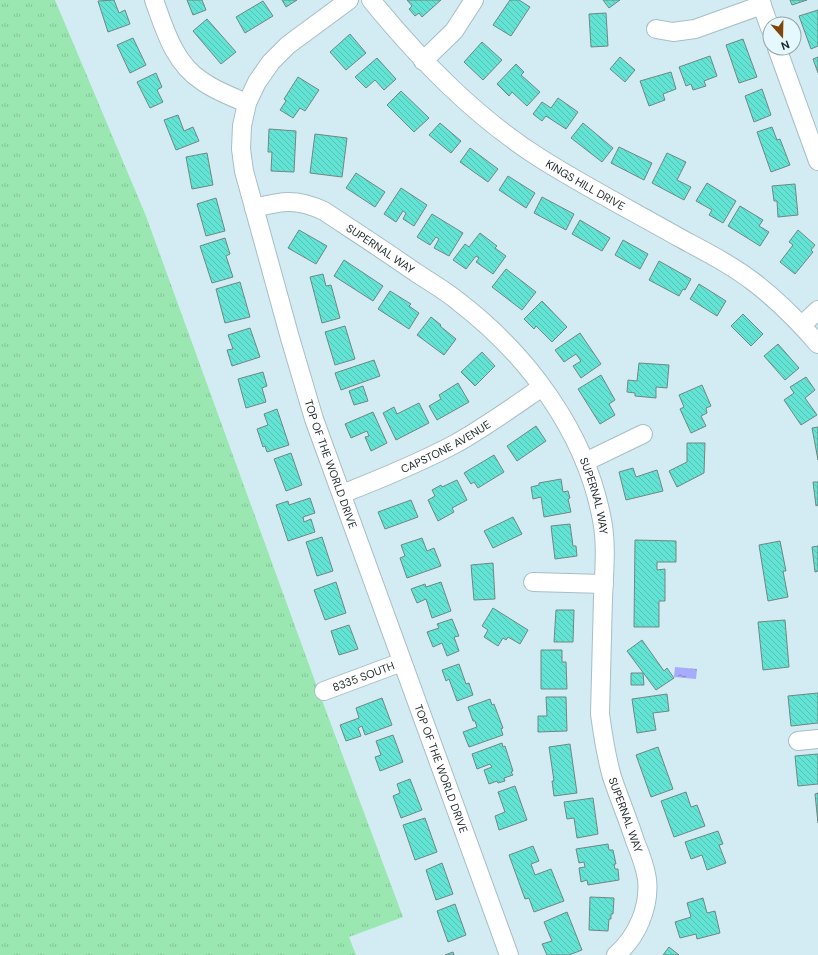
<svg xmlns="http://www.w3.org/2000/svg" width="818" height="955" font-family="'DM Sans',sans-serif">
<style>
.grass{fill:url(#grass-tufts)}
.water{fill:url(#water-ripples)}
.building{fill:url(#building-back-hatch);stroke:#708783}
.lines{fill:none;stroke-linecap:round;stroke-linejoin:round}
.minor-casing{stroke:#a6bec5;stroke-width:20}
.minor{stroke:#fff;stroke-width:18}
.labels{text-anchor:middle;stroke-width:4;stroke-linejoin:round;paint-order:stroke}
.street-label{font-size:11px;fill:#1b2527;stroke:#e4f8fd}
</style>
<defs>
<pattern id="grass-tufts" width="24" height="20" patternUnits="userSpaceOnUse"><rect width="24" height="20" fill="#9be7b1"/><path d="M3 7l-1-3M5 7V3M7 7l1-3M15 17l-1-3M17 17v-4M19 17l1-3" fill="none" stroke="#85c698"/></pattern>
<pattern id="water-ripples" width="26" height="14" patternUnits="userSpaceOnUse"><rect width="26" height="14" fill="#a6abfc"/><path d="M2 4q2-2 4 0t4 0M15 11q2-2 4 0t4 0" fill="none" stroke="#868bcc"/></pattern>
<pattern id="building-back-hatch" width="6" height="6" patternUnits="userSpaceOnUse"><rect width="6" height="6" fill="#62e3d4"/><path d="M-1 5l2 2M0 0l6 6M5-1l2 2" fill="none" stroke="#54c3b6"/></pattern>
</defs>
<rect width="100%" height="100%" fill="#d3ecf3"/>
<!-- grass -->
<polygon class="grass" points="0,0 55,0 146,216 316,684 403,917 349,937 356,955 0,955"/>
<!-- water -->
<polygon class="water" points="675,667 697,669 696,679 674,677"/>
<!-- building -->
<g class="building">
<polygon points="114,0 119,13 125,10 130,24 108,32 98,1"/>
<polygon points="187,0 202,0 206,10 193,15"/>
<polygon points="282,0 297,0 286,7"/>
<polygon points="407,0 441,0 422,17 419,13 415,16 409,9 412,6"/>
<polygon points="510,0 519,0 530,7 511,36 493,25"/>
<polygon points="603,0 620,0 609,8"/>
<polygon points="790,0 807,0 792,5"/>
<polygon points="263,1 273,16 245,33 236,17"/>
<polygon points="818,10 818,46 811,49 799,16"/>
<polygon points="606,13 608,46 591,47 589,14"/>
<polygon points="207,19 236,52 221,64 193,31"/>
<polygon points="350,34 366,53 346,70 330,52"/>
<polygon points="133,38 146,65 130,73 117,45"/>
<polygon points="743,39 757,77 739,83 726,45"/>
<polygon points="482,42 502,60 483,80 464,62"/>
<polygon points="710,56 717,76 704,81 706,86 693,90 691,84 686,86 679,67"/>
<polygon points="620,57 635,70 625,82 610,69"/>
<polygon points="818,57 818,73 813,59"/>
<polygon points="377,58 396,79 384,90 375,80 366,88 355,77"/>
<polygon points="516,64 524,72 521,75 540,92 527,106 512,92 509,96 497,84"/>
<polygon points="671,72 676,89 663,94 665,100 649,106 640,81"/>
<polygon points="156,73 162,87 157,90 163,102 150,108 137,82"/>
<polygon points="298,77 319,90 305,111 300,108 293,118 280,110 286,101 284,99"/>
<polygon points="762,89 771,115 754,122 745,96"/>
<polygon points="401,91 429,118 414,132 387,105"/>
<polygon points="558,98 578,112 566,129 546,116 542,121 533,114 542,102 551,108"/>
<polygon points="178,115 184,131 193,127 199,141 176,150 164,120"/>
<polygon points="440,123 461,141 451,153 429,135"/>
<polygon points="583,123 613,148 602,162 571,138"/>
<polygon points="772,127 777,140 780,139 790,165 771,172 757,132"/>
<polygon points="269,129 296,131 294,172 271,171 272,152 268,152"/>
<polygon points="315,134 347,138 342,177 310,173"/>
<polygon points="619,147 652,163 644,180 611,163"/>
<polygon points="470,148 498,169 488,182 460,162"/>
<polygon points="207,153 213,185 192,189 186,157"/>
<polygon points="667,153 686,162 677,180 691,187 684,200 652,183"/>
<polygon points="356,173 385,192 375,207 346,188"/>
<polygon points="508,176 535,193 526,208 499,190"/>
<polygon points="707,183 736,201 723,223 709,215 712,210 696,201"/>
<polygon points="795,184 798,215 778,217 777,201 774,201 772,186"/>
<polygon points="401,188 427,205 414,226 403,219 406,213 403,211 396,222 384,214"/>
<polygon points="542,197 574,214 566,230 534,213"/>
<polygon points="216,198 225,231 206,236 197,204"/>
<polygon points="740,206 763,220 759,226 769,232 760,246 728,226"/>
<polygon points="432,214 463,233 449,256 434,248 439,239 436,237 430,245 417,237"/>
<polygon points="580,220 610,238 602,251 572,234"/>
<polygon points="299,230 327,246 316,264 288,248"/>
<polygon points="798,230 815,245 811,250 813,252 795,274 780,262 793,245 789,242"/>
<polygon points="480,233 497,246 495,248 506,256 493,274 476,262 479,258 476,256 466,269 453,260 465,244 469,247"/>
<polygon points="225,238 230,254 226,256 233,277 212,283 200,246"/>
<polygon points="623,240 648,254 640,269 615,255"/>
<polygon points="344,260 383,286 373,301 334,276"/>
<polygon points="659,261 691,279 685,290 683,289 679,296 649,280"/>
<polygon points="506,269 536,292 522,310 492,287"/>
<polygon points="323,274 326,286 331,285 340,318 322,323 310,277"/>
<polygon points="240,282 250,317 225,323 216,289"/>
<polygon points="699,284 726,301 717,316 690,299"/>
<polygon points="390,291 411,304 409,306 419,313 409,329 378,309"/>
<polygon points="542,301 567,327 552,342 536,326 534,329 524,319"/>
<polygon points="743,314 763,334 751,346 731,326"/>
<polygon points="431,317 441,325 440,326 456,339 444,355 417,335"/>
<polygon points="345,326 355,359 335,365 325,332"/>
<polygon points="250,328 260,357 232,366 227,350 233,349 228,335"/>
<polygon points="580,333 601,364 581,378 573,366 581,361 576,354 564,362 555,350"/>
<polygon points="778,344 799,368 785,380 764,356"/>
<polygon points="482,352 495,366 475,386 461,372"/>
<polygon points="374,360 380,376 341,390 335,373"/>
<polygon points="639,363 669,365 667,388 656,387 656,398 635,396 635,393 627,392 628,380 637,381"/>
<polygon points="263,372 267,386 262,388 266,402 246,408 238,379"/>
<polygon points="601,375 615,400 609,404 615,415 600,424 578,389"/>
<polygon points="806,377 815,390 805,398 817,415 801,425 784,400 794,393 790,387"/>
<polygon points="458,383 469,402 437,420 429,406 441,399 439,395"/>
<polygon points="702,385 711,406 706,408 707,413 701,416 706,426 691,433 680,409 684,407 679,395"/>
<polygon points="363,386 368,401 354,405 349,391"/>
<polygon points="419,403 429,423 396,440 383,413 394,407 397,414"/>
<polygon points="277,409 289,445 267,452 265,446 263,447 257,429 268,425 264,414"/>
<polygon points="373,412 387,443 371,451 365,437 369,436 367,431 351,438 345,424"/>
<polygon points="536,426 546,441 517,461 507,446"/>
<polygon points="818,427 818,460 812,428"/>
<polygon points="687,443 705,443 704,473 677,487 669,471 687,462"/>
<polygon points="291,453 302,485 286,491 274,459"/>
<polygon points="494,455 504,472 478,488 474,482 471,484 464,473"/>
<polygon points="633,468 636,477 657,470 663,491 626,500 619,472"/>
<polygon points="561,479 563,492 568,491 570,498 568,499 571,512 544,517 541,497 533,499 531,487 539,485 539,483"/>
<polygon points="457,480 467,500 452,508 454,512 438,521 428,500 435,496 432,490 441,485 442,487"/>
<polygon points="813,482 818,482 818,505 816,506"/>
<polygon points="310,498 315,513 303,517 304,522 311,519 315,532 288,541 276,505 288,501 289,505"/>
<polygon points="411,500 418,517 385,529 378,512"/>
<polygon points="513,517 522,534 493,548 484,531"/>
<polygon points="570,524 573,546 576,546 577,556 555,559 551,526"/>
<polygon points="322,537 333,571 317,576 306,542"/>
<polygon points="422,538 427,551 434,548 441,566 407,578 400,558 405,556 401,545"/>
<polygon points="635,540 676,541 676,562 657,562 657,570 665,569 665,601 659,601 659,627 634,627"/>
<polygon points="780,541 786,571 783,571 788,597 768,601 759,545"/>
<polygon points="818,546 818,571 815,572 812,547"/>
<polygon points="493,563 495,599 474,600 471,565"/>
<polygon points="336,582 346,613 325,620 314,590"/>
<polygon points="441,582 451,611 432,618 426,599 417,603 411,589 425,584 426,587"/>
<polygon points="493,608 528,630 520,644 508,637 506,640 503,638 498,646 484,637 488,630 482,626"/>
<polygon points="556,610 574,610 573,642 554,642"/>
<polygon points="452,619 459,636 454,637 459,651 447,656 442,643 433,647 427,632 439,628 437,624"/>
<polygon points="785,620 789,667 763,670 758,622"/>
<polygon points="349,625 358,649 339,655 331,631"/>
<polygon points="642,640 664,671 667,668 674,678 656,690 627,651"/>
<polygon points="541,650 562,650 562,662 566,662 567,689 541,689"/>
<polygon points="459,664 466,684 469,683 473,695 457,701 449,679 446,681 442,670"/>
<polygon points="631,673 643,673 644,685 631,685"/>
<polygon points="818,693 818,723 791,726 788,696"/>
<polygon points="667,694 669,711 653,713 656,730 637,733 632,699"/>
<polygon points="546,697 566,697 567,731 538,732 538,716 547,716"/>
<polygon points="382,698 392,725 365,735 362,726 358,728 361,736 346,741 340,725 359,718 356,708"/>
<polygon points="490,699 492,705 494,704 503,728 501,729 503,735 469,747 463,732 477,727 475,721 473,721 468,707"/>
<polygon points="393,735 403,762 380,771 375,757 381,755 376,741"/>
<polygon points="502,743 503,747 505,746 513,771 511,772 513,775 504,778 505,781 498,783 497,781 489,784 484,770 492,767 490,764 477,769 472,754"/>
<polygon points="570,744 577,793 554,796 552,781 554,781 549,747"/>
<polygon points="658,747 673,789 651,797 636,755"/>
<polygon points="818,754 818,784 798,786 795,756"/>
<polygon points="410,779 422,810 401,818 393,796 400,793 397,784"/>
<polygon points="515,786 527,820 499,830 495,816 505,812 498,792"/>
<polygon points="686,792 691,807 697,805 705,826 674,837 661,801"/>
<polygon points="818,793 818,823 815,794"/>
<polygon points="593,798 598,834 577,838 574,818 567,819 564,802"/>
<polygon points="425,818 437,852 415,860 403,825"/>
<polygon points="718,831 723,844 719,845 726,863 707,870 702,855 691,859 685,842"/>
<polygon points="608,844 609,850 613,850 616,864 614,864 615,869 618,869 619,880 588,885 587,880 581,882 579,868 585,867 584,862 579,863 576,849"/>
<polygon points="533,846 539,861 531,864 535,875 551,869 564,901 534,912 529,898 525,899 509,855"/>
<polygon points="442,863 453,894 436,900 426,870"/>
<polygon points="590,897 614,898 613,914 611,914 611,919 609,919 608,931 589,930"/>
<polygon points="703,898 707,913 715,911 720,933 697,939 696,934 680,938 675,922 691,917 687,903"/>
<polygon points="455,904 466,935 448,942 437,911"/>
<polygon points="567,912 582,950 569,955 547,955 542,944 552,941 544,922"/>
<polygon points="669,947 679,955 663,955"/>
<polygon points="453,952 454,955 445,955"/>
</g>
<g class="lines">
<defs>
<g id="minor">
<path d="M154 0C165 30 174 63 202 81 216 91 232 97 247 103"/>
<path id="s1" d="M349 0 288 45 271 62 257 82 247 103 242 126 241 149 244 171 290 338 314 419 509 955"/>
<path id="s2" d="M371 0C421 61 476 118 543 160 588 188 634 212 680 238 706 252 732 265 755 283 778 301 799 322 818 344"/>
<polyline points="760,0 770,28"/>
<polyline points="656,29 673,32 695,29 762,5"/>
<polyline points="777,48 818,161"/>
<polyline points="423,61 454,31 474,0"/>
<path id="s3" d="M254 208C282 201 296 198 324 211 354 231 385 251 415 272 430 282 446 291 459 302 528 355 586 433 602 520 607 546 604 572 603 598 602 637 601 675 600 714 603 736 606 756 612 777 619 798 628 819 635 841 640 853 645 866 647 879 650 907 637 937 616 955"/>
<polyline points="802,325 818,310"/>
<polyline points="585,462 643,434"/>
<path id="s4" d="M342 494C380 479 417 464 453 445 484 428 513 407 542 387"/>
<polyline points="533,582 604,584"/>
<path id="s5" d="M324 691 402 662"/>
<polyline points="798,741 818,739"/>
</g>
</defs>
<!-- minor casing -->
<use href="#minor" class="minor-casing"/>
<!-- minor -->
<use href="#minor" class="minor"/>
</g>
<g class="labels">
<!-- street labels -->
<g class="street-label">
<text dy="4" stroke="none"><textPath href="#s2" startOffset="285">KINGS HILL DRIVE</textPath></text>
<text dy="4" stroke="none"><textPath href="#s3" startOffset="140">SUPERNAL WAY</textPath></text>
<text dy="4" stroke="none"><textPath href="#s4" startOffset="114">CAPSTONE AVENUE</textPath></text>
<text dy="4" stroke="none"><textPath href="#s1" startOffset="522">TOP OF THE WORLD DRIVE</textPath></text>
<text dy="4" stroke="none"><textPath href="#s3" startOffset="476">SUPERNAL WAY</textPath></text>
<text dy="4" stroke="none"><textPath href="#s5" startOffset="42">8335 SOUTH</textPath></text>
<text dy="4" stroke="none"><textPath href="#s1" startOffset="846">TOP OF THE WORLD DRIVE</textPath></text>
<text dy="4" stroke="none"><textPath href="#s3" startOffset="800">SUPERNAL WAY</textPath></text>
</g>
</g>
<!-- north arrow -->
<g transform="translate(782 36) rotate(160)"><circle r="19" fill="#e4f8fd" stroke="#94a4a7"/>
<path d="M0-3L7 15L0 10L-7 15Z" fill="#834406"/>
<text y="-6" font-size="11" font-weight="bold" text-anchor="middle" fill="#1b2527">N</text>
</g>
</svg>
